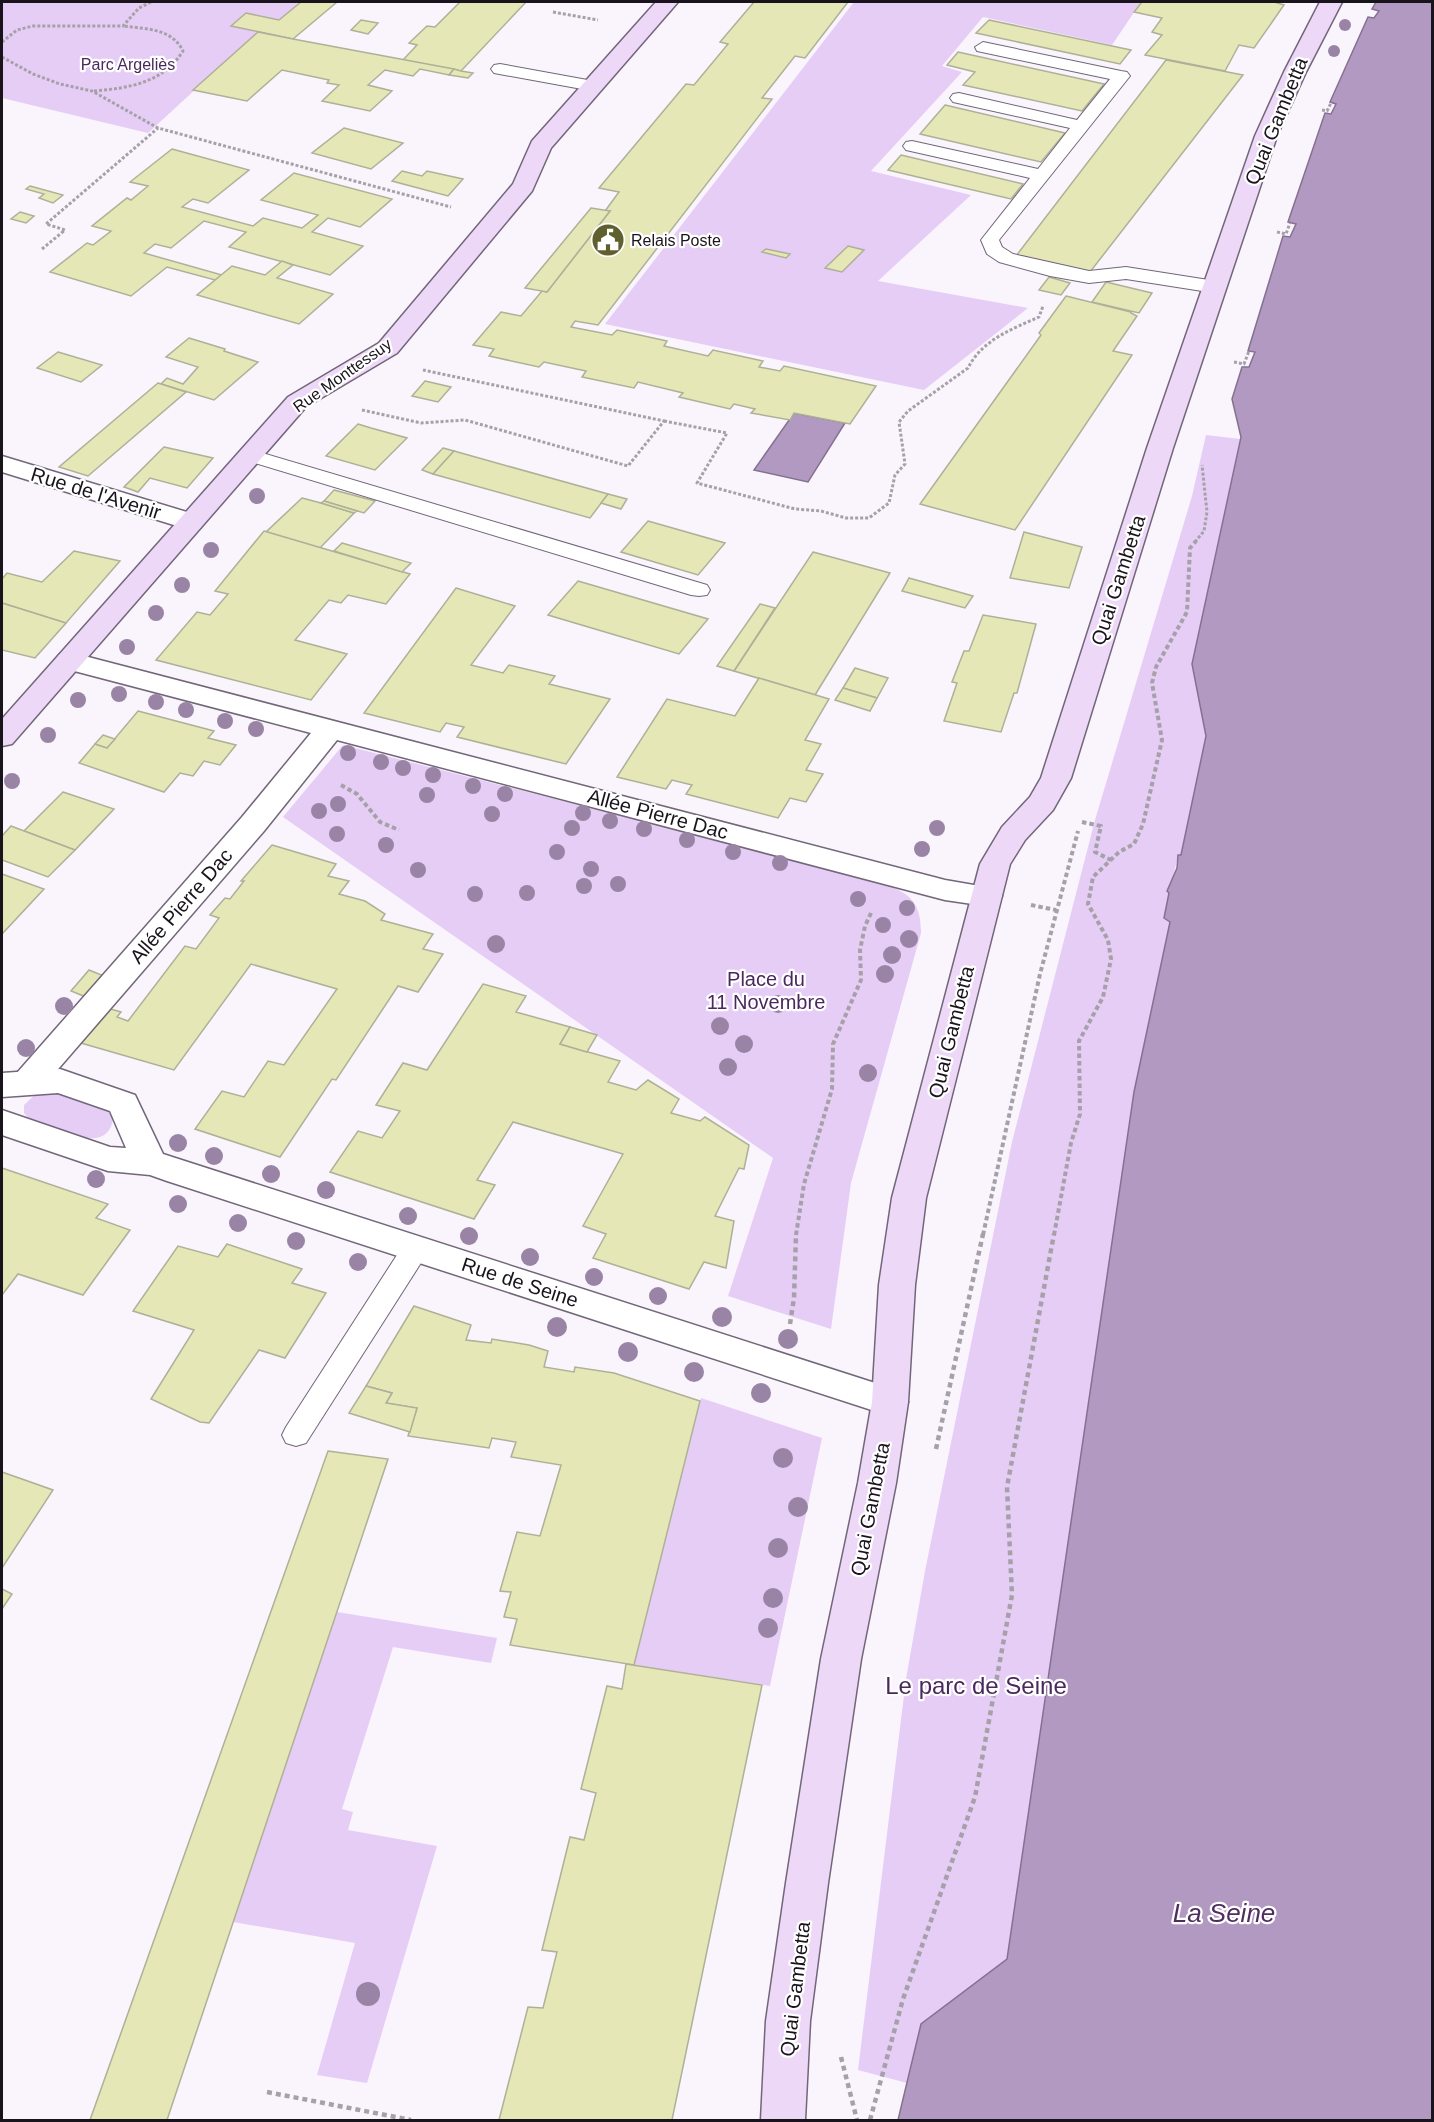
<svg xmlns="http://www.w3.org/2000/svg" width="1434" height="2122" font-family="Arial,sans-serif">
<style>
.green{fill:#e6cdf6}
.water{fill:#b299c2;stroke:#847190;stroke-width:1.5}
.building{fill:#e5e7b6;stroke:#aeb098;stroke-width:1.5}
.lines{fill:none;stroke-linecap:round;stroke-linejoin:round}
.service-casing{stroke:#726679;stroke-width:2}
.pedestrian-casing{stroke:#726679;stroke-width:3}
.minor-casing{stroke:#726679;stroke-width:3}
.secondary-casing{stroke:#726679;stroke-width:3}
.path-far2{stroke:#a6a0a9;stroke-width:3;stroke-dasharray:3 2;stroke-linecap:butt}
.path-far1{stroke:#a6a0a9;stroke-width:4;stroke-dasharray:4.5 3;stroke-linecap:butt}
.path{stroke:#a6a0a9;stroke-width:4.5;stroke-dasharray:5 4;stroke-linecap:butt}
.service{fill:#fff;fill-rule:evenodd}
.pedestrian{fill:#fff;fill-rule:evenodd}
.minor{fill:#fff;fill-rule:evenodd}
.secondary{fill:#edd8f8;fill-rule:evenodd}
.tree{fill:#9984a5}
.labels{text-anchor:middle;stroke-width:4.5;stroke-linejoin:round;paint-order:stroke}
.far-park-label{font-size:16px;fill:#4a285d;stroke:#fff}
.far-poi-label{font-size:16px;fill:#19141c;stroke:#fff;text-anchor:start}
.far-street-label{font-size:16px;fill:#19141c;stroke:#fff}
.street-label{font-size:20px;fill:#19141c;stroke:#fff}
.park-label{font-size:20px;fill:#4a285d;stroke:#fff}
.near-park-label{font-size:24px;fill:#4a285d;stroke:#fff}
.near-water-label{font-size:26px;font-style:italic;fill:#4f2d61;stroke:#fff}
</style>
<rect width="100%" height="100%" fill="#faf4fd"/>
<!-- green -->
<g class="green">
<polygon points="2,2 301,2 279,20 246,13 232,26 258,32 148,133 2,98"/>
<polygon points="854,2 1141,2 1112,45 983,17 942,66 962,72 871,171 971,195 878,281 1028,308 924,390 605,324"/>
<polygon points="1206,435 1240,439 1192,664 1206,736 1181,856 1178,855 1164,918 1170,922 1134,1092 1007,1959 922,2024 907,2083 858,2070 906,1679 925,1571 1012,1142 1095,820 1192,496"/>
<path d="M343 745 858 876C893 889 922 888 921 933L851 1183 831 1329 728 1296 773 1158 283 817Z"/>
<path d="M39 1091H56L108 1111 113 1119C108 1151 72 1135 53 1128 43 1125 30 1122 24 1113V1105Z"/>
<polygon points="701,1398 822,1438 770,1686 634,1665"/>
<polygon points="337,1612 497,1638 491,1663 393,1647 342,1809 353,1812 348,1830 437,1846 367,2083 317,2075 355,1943 233,1922"/>
</g>
<!-- water -->
<g class="water">
<polygon points="1376,2 1432,2 1432,2120 898,2120 921,2024 1007,1959 1134,1092 1170,922 1164,918 1169,893 1167,891 1177,868 1178,855 1181,855 1206,736 1192,664 1241,437 1232,399 1242,367 1249,367 1255,352 1248,351 1283,236 1290,237 1296,224 1288,222 1325,113 1331,114 1336,104 1330,102 1368,17 1374,18 1379,11 1372,9"/>
<polygon points="794,413 845,423 808,482 754,470"/>
</g>
<!-- building -->
<g class="building">
<polygon points="301,2 337,2 293,39 231,26 246,13 279,20"/>
<polygon points="460,2 526,2 461,71 403,60 417,45 409,43 427,26 435,27"/>
<polygon points="754,2 848,2 805,58 795,56 762,98 772,99 598,325 575,321 571,327 612,335 617,330 667,341 664,346 708,356 713,350 763,361 759,367 780,371 784,366 876,386 850,424 794,413 790,420 751,413 755,409 734,404 730,409 679,397 683,393 638,382 634,388 582,377 586,371 544,362 539,367 489,356 494,349 473,345 501,312 521,316 542,291 547,292 610,211 605,211 619,192 599,188 686,84 694,85 728,44 720,42"/>
<polygon points="1142,2 1274,2 1284,5 1254,48 1239,45 1225,71 1145,55 1162,35 1152,32 1162,18 1134,12"/>
<polygon points="361,20 378,23 368,34 351,30"/>
<polygon points="989,20 1131,50 1120,64 976,33"/>
<polygon points="258,32 293,39 454,69 449,75 420,69 413,76 385,70 368,85 392,91 370,111 322,101 339,85 327,83 329,80 282,70 247,101 193,90"/>
<polygon points="958,52 1104,84 1082,111 963,85 975,72 947,65"/>
<polygon points="1166,60 1243,75 1090,272 1016,256"/>
<polygon points="454,69 461,71 473,73 468,78 449,75"/>
<polygon points="945,105 1065,133 1041,162 920,134"/>
<polygon points="344,128 403,143 371,169 312,153"/>
<polygon points="172,149 249,170 208,203 193,199 182,207 253,226 263,218 302,228 318,215 261,200 294,173 392,199 360,227 328,218 312,232 363,246 330,275 229,247 246,232 204,221 171,248 155,244 144,253 222,275 215,280 167,267 131,296 50,272 87,243 93,245 111,231 92,226 127,198 131,200 148,186 130,182"/>
<polygon points="901,155 1023,184 1011,199 888,170"/>
<polygon points="402,171 422,176 427,171 463,179 448,196 392,181"/>
<polygon points="30,186 63,195 53,203 39,198 44,194 26,189"/>
<polygon points="591,208 610,211 547,292 525,288"/>
<polygon points="20,212 34,216 26,223 11,219"/>
<polygon points="848,246 864,250 842,272 825,268"/>
<polygon points="766,249 790,254 786,258 762,252"/>
<polygon points="282,261 293,265 277,278 333,294 299,324 197,295 232,266 265,275"/>
<polygon points="1049,277 1070,283 1061,295 1039,290"/>
<polygon points="1106,282 1152,293 1139,313 1092,302"/>
<polygon points="1066,296 1131,312 1131,313 1137,316 1113,351 1132,355 1015,530 920,504 1041,335 1039,333"/>
<polygon points="189,338 225,349 224,351 258,362 214,400 161,384 167,378 183,384 198,367 166,357"/>
<polygon points="58,352 102,365 81,382 37,368"/>
<polygon points="425,381 451,387 438,402 412,396"/>
<polygon points="158,383 186,392 88,476 59,467"/>
<polygon points="358,424 371,428 407,438 375,470 326,456"/>
<polygon points="164,447 213,458 187,488 150,478 138,492 124,487"/>
<polygon points="443,448 454,451 433,474 422,470"/>
<polygon points="454,451 486,460 608,494 590,518 433,474"/>
<polygon points="334,490 375,501 364,513 324,501"/>
<polygon points="608,494 627,499 621,509 601,503"/>
<polygon points="302,498 321,503 354,513 320,548 266,532"/>
<polygon points="324,501 357,511 354,513 321,503"/>
<polygon points="648,521 725,543 698,575 621,552"/>
<polygon points="264,531 410,574 386,604 348,595 341,603 329,600 295,640 347,654 311,700 156,660 197,612 210,615 228,594 215,591"/>
<polygon points="1024,532 1082,547 1069,588 1010,578"/>
<polygon points="342,543 411,563 402,572 334,551"/>
<polygon points="74,551 120,561 66,623 2,603 2,579 7,573 42,582"/>
<polygon points="813,552 890,573 815,695 734,671"/>
<polygon points="909,578 973,596 965,608 902,591"/>
<polygon points="578,581 708,619 679,654 548,615"/>
<polygon points="456,588 515,606 471,665 503,673 509,665 555,676 549,684 610,699 566,764 457,737 464,727 446,723 440,732 364,713"/>
<polygon points="2,603 66,623 35,658 2,650"/>
<polygon points="760,604 775,608 734,671 717,666"/>
<polygon points="983,615 1036,624 1017,693 1014,693 1001,732 944,721 957,683 952,682 964,651 969,651"/>
<polygon points="855,668 888,678 877,698 843,688"/>
<polygon points="759,678 829,699 805,740 821,744 806,770 823,774 806,802 790,798 778,818 686,794 692,785 672,780 666,789 617,777 667,699 735,716"/>
<polygon points="843,688 877,698 870,711 835,700"/>
<polygon points="138,711 214,731 208,738 236,745 220,765 204,761 193,776 180,773 164,792 79,763 95,744 107,748"/>
<polygon points="103,735 115,739 107,748 95,744"/>
<polygon points="63,792 114,809 75,850 24,831"/>
<polygon points="11,826 40,837 75,850 48,877 2,860 2,836"/>
<polygon points="272,845 336,864 328,876 349,881 339,894 365,901 385,914 381,920 433,934 423,949 443,954 418,992 398,986 336,1080 332,1079 280,1157 195,1129 222,1091 244,1097 268,1061 284,1065 337,989 251,964 174,1070 81,1043 111,1009 121,1012 117,1017 128,1021 185,946 196,949 219,918 210,915 225,898 230,899 244,881 241,881"/>
<polygon points="2,874 44,889 2,934"/>
<polygon points="89,970 104,976 86,997 71,991"/>
<polygon points="483,984 526,996 516,1012 570,1027 560,1044 620,1061 608,1082 636,1090 648,1080 679,1099 671,1113 700,1121 705,1117 749,1145 744,1169 739,1168 715,1216 734,1221 726,1268 704,1262 689,1289 593,1258 606,1234 583,1226 623,1154 513,1122 477,1180 495,1185 474,1219 330,1172 358,1131 382,1138 400,1111 376,1105 403,1063 427,1070"/>
<polygon points="570,1027 597,1035 587,1052 560,1044"/>
<polygon points="2,1168 108,1204 96,1218 130,1230 83,1295 18,1274 2,1295"/>
<polygon points="227,1244 302,1269 292,1283 326,1293 285,1358 259,1350 209,1423 200,1422 151,1399 194,1330 133,1311 178,1246 218,1257"/>
<polygon points="414,1306 471,1325 466,1340 491,1343 492,1339 529,1345 548,1351 544,1367 574,1372 575,1367 614,1373 700,1401 634,1665 510,1645 517,1619 504,1617 511,1592 500,1591 517,1532 540,1536 561,1465 511,1457 516,1442 492,1438 489,1448 408,1436 417,1408 386,1403 392,1393 366,1386"/>
<polygon points="366,1386 392,1393 386,1403 417,1408 410,1432 349,1413"/>
<polygon points="328,1451 388,1459 167,2120 90,2120"/>
<polygon points="2,1472 53,1490 2,1568"/>
<polygon points="2,1589 12,1594 2,1609"/>
<polygon points="626,1664 762,1685 672,2120 499,2120 528,2007 543,2008 557,1952 542,1950 570,1837 584,1840 596,1793 581,1789 607,1686 622,1689"/>
</g>
<g class="lines">
<defs>
<g id="service">
<polygon points="983,42 1121,71 1127,72 1130,76 999,240 1002,247 1013,254 1089,271 1126,267 1215,281 1222,283 1224,287 1222,291 1215,293 1126,279 1089,283 1050,276 999,262 987,254 981,240 1030,178 906,150 903,146 906,142 912,141 1038,169 1070,128 953,102 950,98 953,94 959,93 1077,120 1110,79 977,51 975,47"/>
<polygon points="500,64 593,81 599,82 602,86 599,90 593,91 494,73 491,69 494,65"/>
<polygon points="249,449 707,585 710,590 707,595 699,596 691,595 242,459 239,455 242,451"/>
<polygon points="416,1238 426,1241 430,1248 426,1255 306,1443 296,1446 286,1443 282,1435 286,1427 406,1241"/>
</g>
<polygon id="pedestrian" points="69,652 945,880 997,889 1002,896 997,903 986,906 945,900 337,740 264,831 40,1090 28,1094 16,1090 11,1082 16,1074 242,817 311,733 59,667 55,661 59,655"/>
<g id="minor">
<polygon points="2,456 200,516 204,522 200,528 190,530 2,472"/>
<polygon points="60,1069 135,1095 163,1154 903,1392 908,1402 903,1412 890,1416 167,1181 150,1175 108,1171 2,1135 2,1110 110,1147 126,1148 110,1111 58,1093 2,1097 2,1073"/>
</g>
<g id="secondary">
<polygon points="656,2 678,2 551,148 532,191 397,353 306,407 12,744 2,746 2,719 288,397 379,343 513,184 532,141"/>
<polygon points="1320,2 1342,2 1306,72 1277,136 1173,448 1071,778 1053,810 1025,840 1010,864 926,1198 915,1285 908,1402 896,1483 861,1659 828,1883 810,2021 805,2120 761,2120 766,2021 786,1883 821,1659 858,1483 872,1402 879,1285 892,1198 980,864 1002,827 1030,797 1041,778 1147,448 1255,136 1284,72"/>
</g>
</defs>
<!-- service casing -->
<use href="#service" class="service-casing"/>
<!-- pedestrian casing -->
<use href="#pedestrian" class="pedestrian-casing"/>
<!-- minor casing -->
<use href="#minor" class="minor-casing"/>
<!-- secondary casing -->
<use href="#secondary" class="secondary-casing"/>
<!-- path-far2 -->
<g class="path-far2">
<polyline points="553,12 598,20"/>
<polyline points="2,42 17,30 33,26 123,26 139,8 151,2"/>
<polyline points="2,57 33,74 60,84 92,91 158,128 451,207"/>
<path d="M94 91C129 88 163 83 183 51 172 28 145 29 123 26"/>
<polyline points="1322,110 1327,111 1331,103"/>
<polyline points="1277,232 1286,234 1290,223"/>
<polyline points="42,249 65,230 46,224 158,128"/>
<polyline points="1234,362 1244,364 1249,351"/>
<polyline points="362,410 421,423 465,420 628,466 664,421 423,370"/>
<path d="M664 421 727 433 697 483 795 509 821 511 846 518H869L889 503 895 475 905 464 899 422 908 411 968 368C982 340 1012 329 1039 317L1043 306"/>
<polyline points="1195,542 1204,531 1207,512 1202,465"/>
</g>
<!-- path-far1 -->
<g class="path-far1">
<polyline points="341,785 357,794 380,822 399,830"/>
<polyline points="1082,822 1101,826 1095,852 1111,860"/>
<polyline points="1031,905 1056,910"/>
<polyline points="796,1235 804,1184 832,1089 833,1044 861,980 860,950 865,926 871,913"/>
<polyline points="983,1235 1040,974 1078,831"/>
<polyline points="1054,1235 1071,1143 1080,1114 1079,1041 1103,997 1111,959 1108,940 1088,904 1093,877 1119,852 1134,844 1143,824 1162,740 1152,683 1156,667 1187,612 1190,548 1196,541"/>
</g>
<!-- path -->
<g class="path">
<polyline points="790,1324 794,1298 796,1234"/>
<polyline points="936,1449 983,1234"/>
<polyline points="841,2057 857,2120"/>
<polyline points="267,2092 411,2120"/>
<polyline points="870,2120 903,1999 975,1797 1012,1595 1007,1487 1054,1234"/>
</g>
<!-- service -->
<use href="#service" class="service"/>
<!-- pedestrian -->
<use href="#pedestrian" class="pedestrian"/>
<!-- minor -->
<use href="#minor" class="minor"/>
<!-- secondary -->
<use href="#secondary" class="secondary"/>
</g>
<!-- trees -->
<g class="tree">
<circle cx="1345" cy="25" r="6"/>
<circle cx="1334" cy="51" r="6"/>
<circle cx="257" cy="496" r="8"/>
<circle cx="211" cy="550" r="8"/>
<circle cx="182" cy="585" r="8"/>
<circle cx="156" cy="613" r="8"/>
<circle cx="127" cy="647" r="8"/>
<circle cx="119" cy="694" r="8"/>
<circle cx="78" cy="700" r="8"/>
<circle cx="156" cy="702" r="8"/>
<circle cx="186" cy="710" r="8"/>
<circle cx="225" cy="721" r="8"/>
<circle cx="256" cy="729" r="8"/>
<circle cx="48" cy="735" r="8"/>
<circle cx="348" cy="753" r="8"/>
<circle cx="381" cy="762" r="8"/>
<circle cx="403" cy="768" r="8"/>
<circle cx="433" cy="775" r="8"/>
<circle cx="12" cy="781" r="8"/>
<circle cx="473" cy="786" r="8"/>
<circle cx="505" cy="794" r="8"/>
<circle cx="427" cy="795" r="8"/>
<circle cx="338" cy="804" r="8"/>
<circle cx="319" cy="811" r="8"/>
<circle cx="583" cy="813" r="8"/>
<circle cx="492" cy="814" r="8"/>
<circle cx="610" cy="821" r="8"/>
<circle cx="572" cy="828" r="8"/>
<circle cx="937" cy="828" r="8"/>
<circle cx="644" cy="829" r="8"/>
<circle cx="337" cy="834" r="8"/>
<circle cx="687" cy="840" r="8"/>
<circle cx="386" cy="845" r="8"/>
<circle cx="922" cy="849" r="8"/>
<circle cx="557" cy="852" r="8"/>
<circle cx="733" cy="852" r="8"/>
<circle cx="780" cy="863" r="8"/>
<circle cx="591" cy="869" r="8"/>
<circle cx="418" cy="870" r="8"/>
<circle cx="618" cy="884" r="8"/>
<circle cx="584" cy="886" r="8"/>
<circle cx="527" cy="893" r="8"/>
<circle cx="475" cy="894" r="8"/>
<circle cx="858" cy="899" r="8"/>
<circle cx="907" cy="908" r="8"/>
<circle cx="883" cy="925" r="8"/>
<circle cx="909" cy="939" r="9"/>
<circle cx="496" cy="944" r="9"/>
<circle cx="892" cy="955" r="9"/>
<circle cx="885" cy="974" r="9"/>
<circle cx="778" cy="1004" r="9"/>
<circle cx="64" cy="1006" r="9"/>
<circle cx="720" cy="1026" r="9"/>
<circle cx="744" cy="1044" r="9"/>
<circle cx="26" cy="1048" r="9"/>
<circle cx="728" cy="1067" r="9"/>
<circle cx="868" cy="1073" r="9"/>
<circle cx="178" cy="1143" r="9"/>
<circle cx="214" cy="1156" r="9"/>
<circle cx="271" cy="1174" r="9"/>
<circle cx="96" cy="1179" r="9"/>
<circle cx="326" cy="1190" r="9"/>
<circle cx="178" cy="1204" r="9"/>
<circle cx="408" cy="1216" r="9"/>
<circle cx="238" cy="1223" r="9"/>
<circle cx="469" cy="1236" r="9"/>
<circle cx="296" cy="1241" r="9"/>
<circle cx="530" cy="1257" r="9"/>
<circle cx="358" cy="1262" r="9"/>
<circle cx="594" cy="1277" r="9"/>
<circle cx="658" cy="1296" r="9"/>
<circle cx="722" cy="1317" r="10"/>
<circle cx="557" cy="1327" r="10"/>
<circle cx="788" cy="1339" r="10"/>
<circle cx="628" cy="1352" r="10"/>
<circle cx="694" cy="1372" r="10"/>
<circle cx="761" cy="1393" r="10"/>
<circle cx="783" cy="1458" r="10"/>
<circle cx="798" cy="1507" r="10"/>
<circle cx="778" cy="1548" r="10"/>
<circle cx="773" cy="1598" r="10"/>
<circle cx="768" cy="1628" r="10"/>
<circle cx="368" cy="1994" r="12"/>
</g>
<!-- icons -->
<defs>
<symbol id="civic-disc" viewBox="-11 -11 22 22"><circle r="9.5" fill="#5f602d" stroke="#fff"/><path d="M-.6-6.5H3V-4.5H.6V-3L4-1V1h2V6H-6V1h2V-1L-.6-3ZM-1.2 2.5V6h2.4V2.5Z" fill="#fff"/></symbol>
</defs>
<g fill-rule="evenodd">
<use href="#civic-disc" x="589" y="221" width="38" height="38"/>
</g>
<g class="labels">
<!-- far-park labels -->
<g class="far-park-label">
<text x="128" y="70">Parc Argeliès</text>
</g>
<!-- far-poi labels -->
<g class="far-poi-label">
<text x="631" y="246">Relais Poste</text>
</g>
<!-- far-street labels -->
<g class="far-street-label">
<text transform="translate(342 375) rotate(-35)" y="6">Rue Monttessuy</text>
</g>
<!-- street labels -->
<g class="street-label">
<text transform="translate(1276 121) rotate(-68)" y="7">Quai Gambetta</text>
<text transform="translate(96 493) rotate(17)" y="7">Rue de l'Avenir</text>
<text transform="translate(1118 580) rotate(-72)" y="7">Quai Gambetta</text>
<text transform="translate(658 814) rotate(15)" y="7">Allée Pierre Dac</text>
<text transform="translate(181 906) rotate(-49)" y="7">Allée Pierre Dac</text>
<text transform="translate(951 1032) rotate(-76)" y="7">Quai Gambetta</text>
<text transform="translate(520 1282) rotate(18)" y="7">Rue de Seine</text>
<text transform="translate(870 1509) rotate(-79)" y="7">Quai Gambetta</text>
<text transform="translate(795 1989) rotate(-83)" y="7">Quai Gambetta</text>
</g>
<!-- park labels -->
<g class="park-label">
<text x="766" y="986">Place du<tspan x="766" dy="23">11 Novembre</tspan></text>
</g>
<!-- near-park labels -->
<g class="near-park-label">
<text x="976" y="1694">Le parc de Seine</text>
</g>
<!-- near-water labels -->
<g class="near-water-label">
<text x="1224" y="1922">La Seine</text>
</g>
</g>
<!-- border -->
<rect width="1434" height="2122" fill="none" stroke="#19141c" stroke-width="6"/>
</svg>
